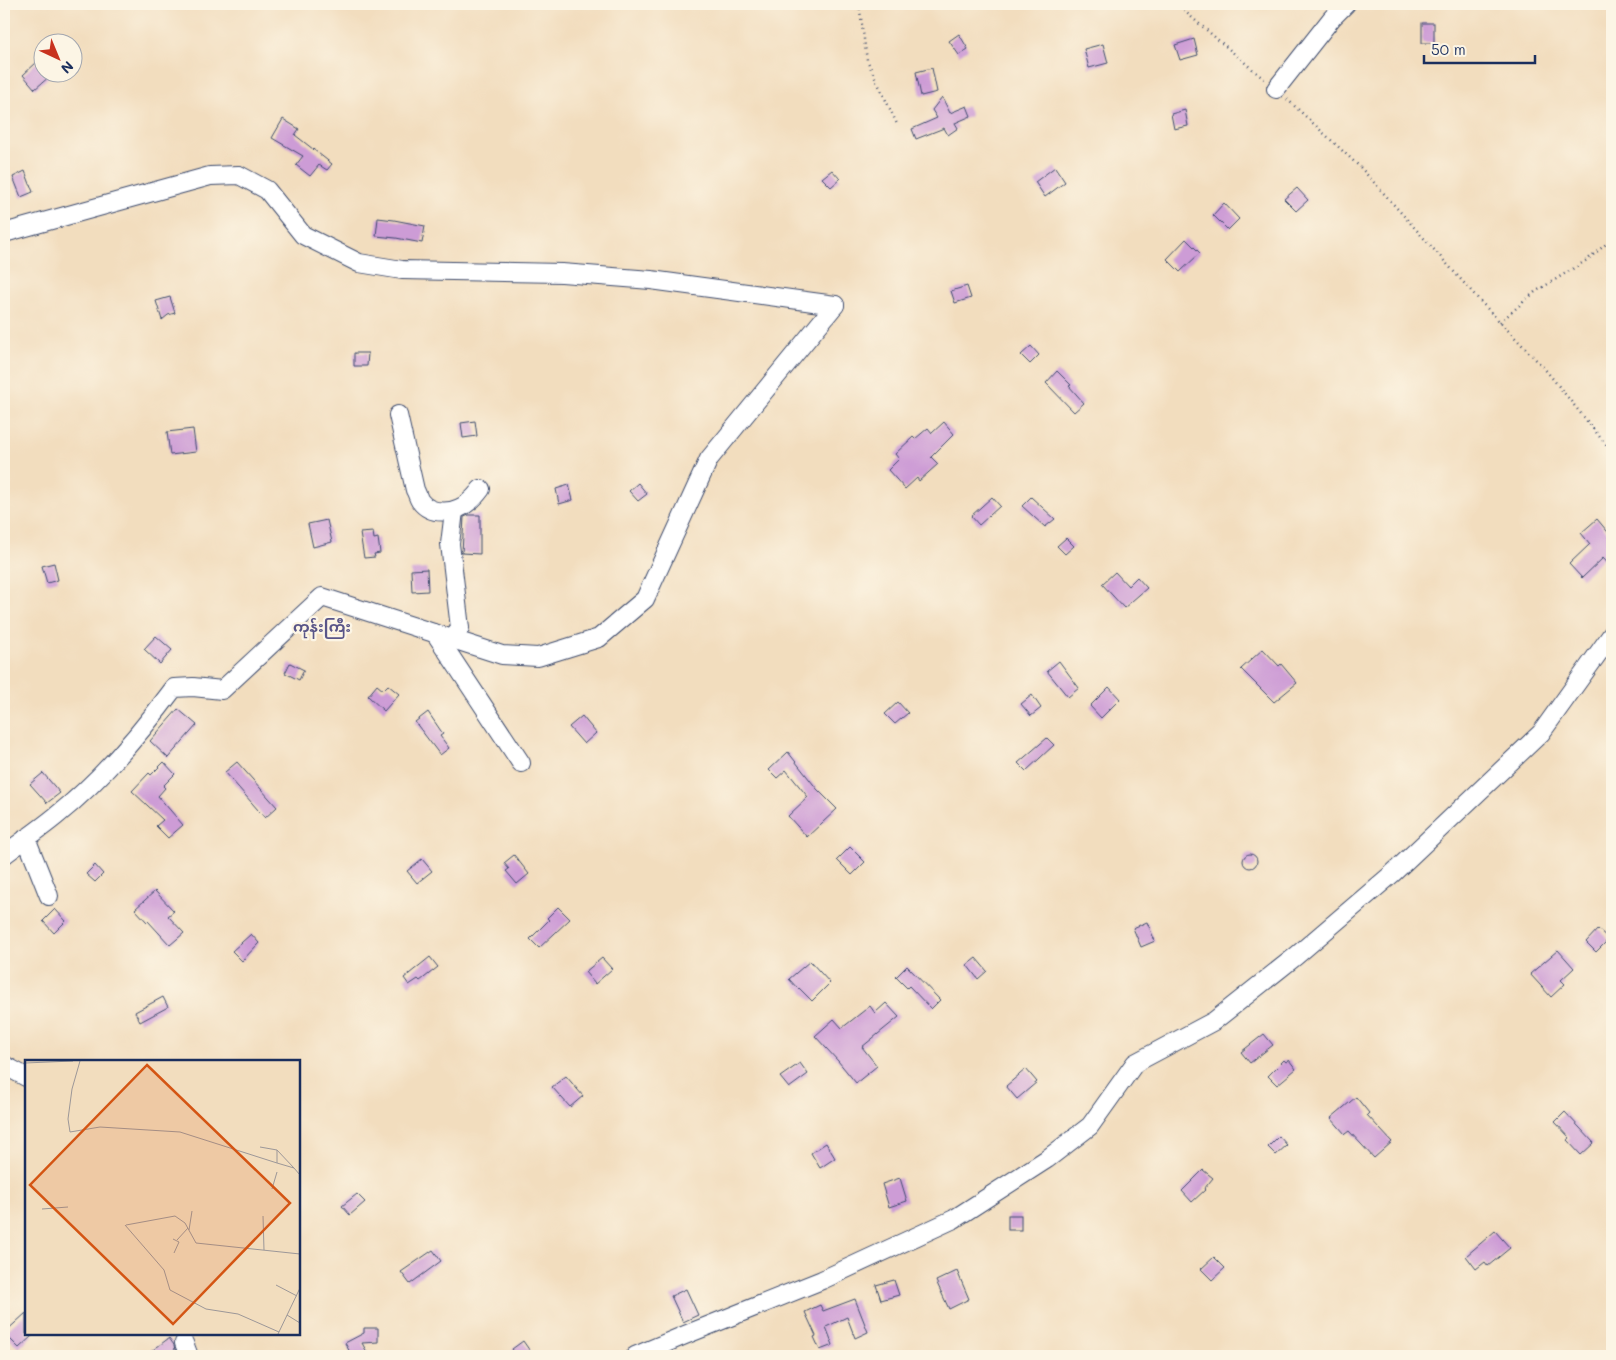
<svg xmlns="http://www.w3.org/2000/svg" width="1616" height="1360" font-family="Mali,'Noto Sans Myanmar',sans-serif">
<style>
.building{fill:#cd9cd6}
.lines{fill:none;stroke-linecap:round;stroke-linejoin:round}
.minor-casing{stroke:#3b496c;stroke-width:20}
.path{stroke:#3b496c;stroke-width:2.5;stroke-dasharray:1 4;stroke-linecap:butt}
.minor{stroke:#fff;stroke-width:18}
.labels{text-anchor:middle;stroke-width:4.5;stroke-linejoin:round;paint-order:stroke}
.quarter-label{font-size:15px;font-weight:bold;fill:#595588;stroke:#fcf5e5}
.inset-road{fill:none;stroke:#9c9798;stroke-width:1}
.view{fill:#d45514;fill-opacity:0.15;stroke:#d45514;stroke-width:2.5}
.inset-edge{fill:none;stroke:#1b2f5e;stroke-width:2.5}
</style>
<rect width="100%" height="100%" fill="#fcf5e5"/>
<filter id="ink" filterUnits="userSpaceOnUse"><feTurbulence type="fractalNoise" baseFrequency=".02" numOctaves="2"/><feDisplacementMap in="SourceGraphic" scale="10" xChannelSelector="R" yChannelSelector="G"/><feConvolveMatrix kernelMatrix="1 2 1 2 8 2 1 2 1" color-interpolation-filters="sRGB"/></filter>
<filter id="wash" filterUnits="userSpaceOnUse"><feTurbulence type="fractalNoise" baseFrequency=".0096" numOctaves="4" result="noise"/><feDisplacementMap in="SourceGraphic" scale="20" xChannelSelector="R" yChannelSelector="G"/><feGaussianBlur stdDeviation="1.12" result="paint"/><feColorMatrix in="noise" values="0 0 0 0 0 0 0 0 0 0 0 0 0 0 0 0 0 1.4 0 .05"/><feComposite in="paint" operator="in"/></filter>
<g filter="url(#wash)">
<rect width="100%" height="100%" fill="#f2ddbe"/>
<g id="blocks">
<!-- building -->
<g class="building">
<rect x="1422" y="23" width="12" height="20"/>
<polygon points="959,34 968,49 959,55 949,41"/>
<polygon points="1194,39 1198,55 1180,60 1175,45"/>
<polygon points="1103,44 1108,63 1089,68 1084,49"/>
<polygon points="37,62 42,68 42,72 47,72 50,76 35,89 23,75"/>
<polygon points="932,68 937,92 921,96 916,72"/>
<polygon points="942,97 950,113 967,106 971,116 955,123 958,128 948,135 944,128 916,139 912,129 937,118 932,110"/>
<polygon points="1185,110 1188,126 1174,129 1171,114"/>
<polygon points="283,119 299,129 295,135 332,164 327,170 319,165 310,176 296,165 303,156 272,138"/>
<polygon points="1055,167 1065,182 1045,197 1035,182"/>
<polygon points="832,170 840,179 831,187 822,178"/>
<polygon points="25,171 33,192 21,197 13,177"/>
<polygon points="1297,188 1308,200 1296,211 1284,199"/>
<polygon points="1224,203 1239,219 1228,230 1213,215"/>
<polygon points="378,218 394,220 425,226 422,243 396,238 376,236"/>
<polygon points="1186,239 1200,253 1180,272 1167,259"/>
<polygon points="967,286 971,298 955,303 951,291"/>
<polygon points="170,297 175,313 168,315 162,320 156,301"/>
<polygon points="1031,346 1039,355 1030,364 1021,355"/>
<polygon points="354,353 368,353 367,366 354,366"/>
<polygon points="1057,371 1071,385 1069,386 1084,403 1074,412 1046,383"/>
<polygon points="475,421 477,436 463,438 461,423"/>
<polygon points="944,422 954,434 931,457 938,464 919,481 917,478 905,489 888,470 899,459 895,454 913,437 915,439 928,428 932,433"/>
<polygon points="193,429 196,452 170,455 167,432"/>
<polygon points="638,483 647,494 638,501 629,491"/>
<polygon points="569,485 573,500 559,504 556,489"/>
<polygon points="992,497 1000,506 979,525 971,516"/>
<polygon points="1031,497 1055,519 1045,527 1022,506"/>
<polygon points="469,515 480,515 480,554 462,553 464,517"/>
<polygon points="1597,519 1612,537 1612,568 1603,558 1582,578 1569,564 1590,544 1581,533"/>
<polygon points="327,520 332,542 313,547 308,524"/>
<polygon points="373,532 374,539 378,538 380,553 374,554 375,557 364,558 360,533"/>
<polygon points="1066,538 1074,546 1065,554 1057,546"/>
<polygon points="54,563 58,580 47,583 42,566"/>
<polygon points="427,569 428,591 412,592 411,570"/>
<polygon points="1115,572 1128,586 1137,577 1147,588 1124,608 1102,584"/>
<polygon points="156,636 172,650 160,664 144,649"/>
<polygon points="1263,649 1279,666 1281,664 1297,683 1274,702 1241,669"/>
<polygon points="1059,661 1079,688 1068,697 1047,671"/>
<polygon points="290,663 304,670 299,680 285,673"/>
<polygon points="377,685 383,690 388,685 399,694 384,711 368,696"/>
<polygon points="1109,687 1120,699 1101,718 1090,706"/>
<polygon points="1032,695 1041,708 1031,716 1021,704"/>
<polygon points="898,702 908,713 895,724 885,714"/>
<polygon points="178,709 197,725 168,758 150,741"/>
<polygon points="428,712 443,734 440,736 449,748 440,755 415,722"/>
<polygon points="582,716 596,733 584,744 569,727"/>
<polygon points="1047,738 1054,745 1026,771 1018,763"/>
<polygon points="788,752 817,789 837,809 807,837 788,816 808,797 786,770 777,778 769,770"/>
<polygon points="164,762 175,774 163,786 165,788 158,796 183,825 168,838 156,826 163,820 132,791 149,773 151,775"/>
<polygon points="237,762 277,807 265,818 225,772"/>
<polygon points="43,773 60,793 47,803 30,784"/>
<polygon points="850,847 865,862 852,875 837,860"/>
<circle cx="1250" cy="861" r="7"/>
<polygon points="514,855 529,874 517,884 506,871 509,869 504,863"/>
<polygon points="422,859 432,871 417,883 407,871"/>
<polygon points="95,865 103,874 95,882 86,874"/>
<polygon points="155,891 174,911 168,916 184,933 170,945 148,921 147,922 135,909"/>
<polygon points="558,907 570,919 539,948 530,939 549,920 547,918"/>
<polygon points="55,909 66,921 54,933 43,921"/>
<polygon points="1147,922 1155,941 1141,947 1133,928"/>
<polygon points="1598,929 1609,939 1596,952 1586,942"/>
<polygon points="251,934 259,943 242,961 232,951"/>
<polygon points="1558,950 1574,968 1561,980 1565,984 1551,997 1530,974"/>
<polygon points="430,957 438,967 420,981 418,979 409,985 404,978"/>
<polygon points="602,958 612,969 595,984 585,972"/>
<polygon points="976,958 987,971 978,979 967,965"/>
<polygon points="810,961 830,983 812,1001 799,988 798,989 789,979"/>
<polygon points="907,966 940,1000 931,1009 909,986 907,988 896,977"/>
<polygon points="163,997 168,1007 140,1022 135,1012"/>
<polygon points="886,1003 899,1017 862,1047 877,1066 856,1083 838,1061 815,1036 834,1019 842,1028 870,1006 875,1013"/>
<polygon points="1264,1034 1273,1045 1250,1063 1241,1052"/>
<polygon points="1284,1060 1286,1062 1289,1060 1296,1069 1277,1085 1268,1076"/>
<polygon points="800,1063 808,1074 789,1088 780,1077"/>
<polygon points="1026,1069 1037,1082 1017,1099 1006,1086"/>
<polygon points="566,1076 583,1096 570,1107 552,1087"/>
<polygon points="1356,1097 1369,1113 1367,1115 1392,1142 1374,1158 1349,1131 1345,1134 1331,1118"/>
<polygon points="1565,1112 1594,1143 1581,1155 1567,1140 1570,1138 1555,1122"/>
<polygon points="1279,1136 1287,1145 1276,1155 1268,1147"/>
<polygon points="826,1143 835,1158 820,1168 811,1153"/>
<polygon points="1203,1170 1213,1178 1204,1189 1205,1190 1192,1202 1182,1191"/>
<polygon points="900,1178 907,1201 889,1207 882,1184"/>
<polygon points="357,1194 365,1202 350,1215 342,1206"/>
<rect x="1008" y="1215" width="13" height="15"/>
<polygon points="1495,1231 1510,1248 1488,1266 1485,1262 1476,1269 1466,1256"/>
<polygon points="433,1250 441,1261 410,1284 401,1272"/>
<polygon points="1214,1257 1225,1268 1212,1280 1201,1269"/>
<polygon points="957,1271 969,1299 949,1309 936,1281"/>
<polygon points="894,1280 899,1295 881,1300 876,1285"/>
<polygon points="686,1289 698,1315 683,1322 671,1296"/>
<polygon points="855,1299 868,1332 855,1338 847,1317 826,1327 833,1345 820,1350 814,1337 816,1336 805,1312 820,1305 823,1311"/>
<polygon points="26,1313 26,1334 33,1335 19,1348 4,1333"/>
<polygon points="364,1328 378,1328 378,1342 362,1343 369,1356 352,1356 345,1343 364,1333"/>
<polygon points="169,1338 174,1345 175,1350 168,1356 145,1356"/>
<polygon points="523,1341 530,1351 522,1356 517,1356 512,1349"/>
</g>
</g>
</g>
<g filter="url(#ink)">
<use href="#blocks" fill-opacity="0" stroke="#3b496c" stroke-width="1"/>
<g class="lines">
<defs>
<g id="minor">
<polyline points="1276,89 1332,18 1346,4"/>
<polyline points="4,233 210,176 239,175 267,190 303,235 359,263 402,270 562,273 651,280 835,305"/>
<path d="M398 415 415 490C417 493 418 498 420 501 432 517 457 513 470 501 474 498 478 493 481 489"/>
<polyline points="435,633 521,763"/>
<polyline points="453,639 460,628 450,544 454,511"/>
<polyline points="26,838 49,896"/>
<path d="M4 855C21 842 39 830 56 816 101 780 140 734 174 688L193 687 222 690 322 597 502 655 538 657 599 638 645 599 709 459 835 305"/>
<polyline points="4,1065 26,1077"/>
<polyline points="184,1343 189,1356"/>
<polyline points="635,1356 685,1335 822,1280 954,1219 1047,1159 1090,1126 1135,1063 1214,1021 1296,956 1392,874 1541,733 1612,634"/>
</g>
</defs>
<!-- minor casing -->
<use href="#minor" class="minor-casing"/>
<!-- path -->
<g class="path">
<polyline points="859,4 867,60 897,124"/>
<polyline points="1176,4 1264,79"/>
<polyline points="1287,99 1361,168 1481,302 1544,368 1612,452"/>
<polyline points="1500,322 1535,292 1587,260 1612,239"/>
</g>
<!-- minor -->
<use href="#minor" class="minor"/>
</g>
</g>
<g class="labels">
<!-- quarter labels -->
<g class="quarter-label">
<text x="322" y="632">ကုန်းကြီး</text>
</g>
</g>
<!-- overview -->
<g transform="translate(25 1060)">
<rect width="275" height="275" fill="#f2ddbe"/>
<path class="inset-road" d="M55 1 47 29 43 59 45 72 75 67 155 72 252 103M0 3 48 1M235 87 252 90M269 108 252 103V90L269 108 275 115M247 129 252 112M17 149 43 147M238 156 239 190M100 165 139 210 145 230 181 249 213 254 254 272M101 165 150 156 160 163 171 183 275 194M164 170 167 151M148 179 154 182 149 193M152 180 163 168M251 225 272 236M262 255 275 263M253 274 275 228"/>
<path class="view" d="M122 5 265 143 148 264 5 125Z"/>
<rect width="275" height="275" class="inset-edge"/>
</g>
<!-- margin -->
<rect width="1616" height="1360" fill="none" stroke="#fcf5e5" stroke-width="20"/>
<!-- north arrow -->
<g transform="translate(58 58) rotate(136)"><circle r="24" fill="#fcf5e5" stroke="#a2a6af"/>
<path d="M0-4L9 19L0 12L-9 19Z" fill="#c8321e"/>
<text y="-8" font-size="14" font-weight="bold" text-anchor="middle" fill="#1b2f5e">N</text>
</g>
<!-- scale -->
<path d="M1424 55v8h111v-8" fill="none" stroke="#1b2f5e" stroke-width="2.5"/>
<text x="1431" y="55" font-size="15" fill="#1b2f5e" stroke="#fcf5e5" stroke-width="4" paint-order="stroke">50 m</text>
</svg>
